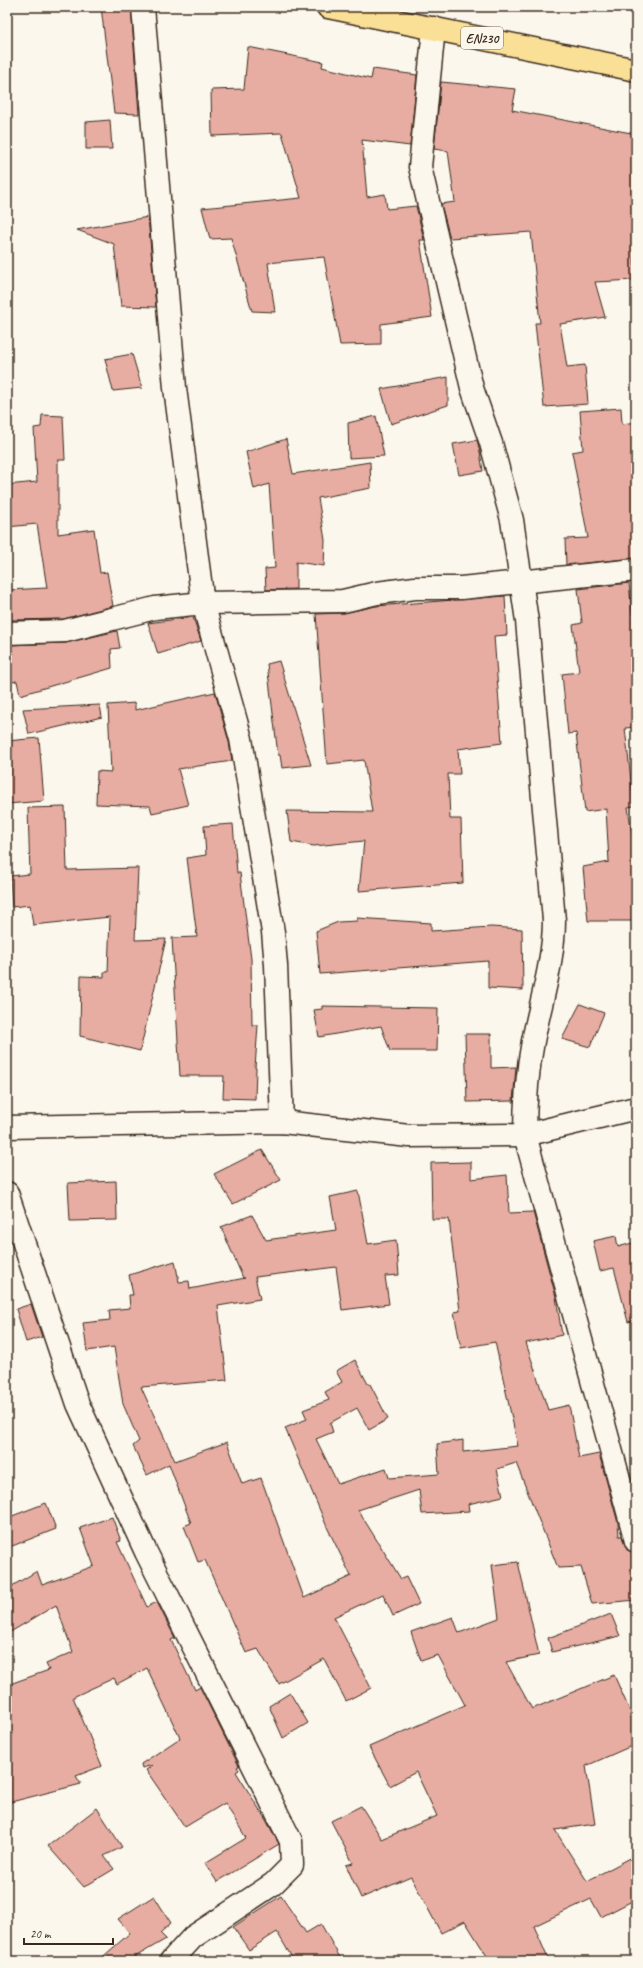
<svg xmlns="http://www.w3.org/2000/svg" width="643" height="1968" font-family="Caveat,sans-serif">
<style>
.building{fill:#e7ada2;stroke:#3b2a1e}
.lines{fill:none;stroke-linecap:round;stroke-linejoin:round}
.street-casing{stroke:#3b2a1e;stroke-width:25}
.primary-casing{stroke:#3b2a1e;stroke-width:25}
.street{stroke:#fbf7ec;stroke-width:22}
.primary{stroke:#fadf96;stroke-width:22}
.labels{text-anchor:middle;stroke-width:4;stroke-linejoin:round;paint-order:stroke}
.shield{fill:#fbf7ec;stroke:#75685c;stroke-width:1}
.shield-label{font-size:13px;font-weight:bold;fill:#3b2a1e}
</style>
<rect width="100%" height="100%" fill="#fbf7ec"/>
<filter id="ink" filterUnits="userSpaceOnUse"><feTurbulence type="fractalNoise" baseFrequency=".025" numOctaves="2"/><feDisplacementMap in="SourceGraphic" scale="8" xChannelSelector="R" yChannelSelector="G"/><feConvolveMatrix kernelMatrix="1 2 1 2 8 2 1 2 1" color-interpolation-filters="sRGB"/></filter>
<g filter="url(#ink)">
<!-- building -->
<g class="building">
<polygon points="101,7 131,7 139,114 114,113"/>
<polygon points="248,47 323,62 322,67 371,79 373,69 417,75 410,146 362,140 367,197 385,194 387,209 416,206 424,240 420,240 432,317 381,324 381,344 340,345 324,257 268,263 275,312 252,311 231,238 210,239 202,208 301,198 282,133 212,136 211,90 244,89"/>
<polygon points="441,82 516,89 512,110 636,134 636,189 632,188 635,280 595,282 605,317 560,324 567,367 585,365 588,404 544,407 535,323 540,323 531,232 450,238 441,204 455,202 448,151 434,149"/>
<polygon points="110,120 112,149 86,149 86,122"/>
<polygon points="148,217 156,307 121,306 114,244 77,230"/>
<polygon points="132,354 142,388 113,391 105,359"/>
<polygon points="448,377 448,405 391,424 381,389"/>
<polygon points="621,408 622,424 636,422 636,558 566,565 565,539 588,538 572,452 583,450 580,411"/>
<polygon points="42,415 63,416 65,460 58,460 58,534 94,529 100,573 107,572 113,606 63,619 10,620 8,590 47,588 37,524 7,527 7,485 37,482 34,428 41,427"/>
<polygon points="376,416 384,456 349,458 348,423"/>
<polygon points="286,439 293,474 370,462 371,488 318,498 325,540 324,566 296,562 296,589 266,590 265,569 275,568 269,484 254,489 246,452"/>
<polygon points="477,440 480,452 483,471 459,475 453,444"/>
<polygon points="629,583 636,650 636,659 631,660 636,727 625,728 634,806 628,807 634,848 632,849 636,888 636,921 588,921 583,867 609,862 606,809 585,812 576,733 568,734 562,674 579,672 573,625 582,623 578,589"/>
<polygon points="505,596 507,635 494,636 502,743 458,749 460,774 448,774 450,819 461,819 463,883 359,891 364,841 314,846 291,842 287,811 372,812 364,760 327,764 316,614 343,613 376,606"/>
<polygon points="193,617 201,641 158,654 148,623"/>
<polygon points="117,631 120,648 111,649 112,668 20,695 17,681 7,683 7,645 66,643"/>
<polygon points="279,661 311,765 282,768 280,755 278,755 267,664"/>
<polygon points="215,692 229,742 232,761 178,769 188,805 152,813 150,806 96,804 97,771 111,772 108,705 135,703 135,710"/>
<polygon points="100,705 102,717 29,734 23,709"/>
<polygon points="39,738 44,801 7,804 7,741"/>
<polygon points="65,807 67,870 138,868 135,940 166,939 140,1051 80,1036 81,976 104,977 104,972 108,972 110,917 33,925 30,905 12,907 10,876 30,874 28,808"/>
<polygon points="233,824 237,873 240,873 251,959 252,1025 258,1025 255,1068 256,1068 255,1099 223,1098 224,1076 180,1076 172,938 197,937 187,858 206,855 204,826"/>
<polygon points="357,918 431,923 431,931 491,927 522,929 523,990 488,988 488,961 320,974 316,931 338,922 357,921"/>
<polygon points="580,1004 604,1013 590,1047 562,1039"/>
<polygon points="322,1006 438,1008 437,1051 390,1051 381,1026 319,1037 314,1010 322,1009"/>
<polygon points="465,1034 491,1034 491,1068 516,1067 513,1101 467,1102"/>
<polygon points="262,1150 281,1180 233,1204 214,1174"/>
<polygon points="471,1162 471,1179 507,1175 509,1213 533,1212 556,1297 562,1335 526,1343 548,1410 569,1405 579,1458 599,1454 618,1523 619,1536 622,1536 627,1550 632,1552 636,1600 592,1604 581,1567 558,1568 516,1463 497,1469 503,1496 468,1504 469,1511 422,1514 419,1490 358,1510 401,1579 406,1577 419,1604 393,1616 383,1594 334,1617 371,1688 346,1701 324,1659 279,1684 258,1649 246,1653 205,1560 198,1562 184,1526 191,1523 169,1464 147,1475 133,1446 139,1441 123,1404 114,1347 87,1351 83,1323 110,1320 109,1310 130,1308 129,1295 133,1295 129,1275 175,1261 179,1282 189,1281 190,1289 245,1278 243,1278 221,1227 252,1215 266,1240 336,1230 330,1197 358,1191 368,1244 396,1240 399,1275 385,1276 389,1304 342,1310 336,1267 255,1277 260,1299 218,1306 227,1380 141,1387 175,1461 227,1442 242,1484 261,1478 304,1598 351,1576 327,1527 285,1428 307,1419 303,1410 329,1400 325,1392 342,1382 336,1371 355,1360 368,1384 370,1384 388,1419 369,1430 357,1408 330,1423 333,1432 316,1439 338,1484 386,1468 389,1478 439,1474 437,1444 463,1440 463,1452 518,1446 495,1342 461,1348 454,1312 460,1311 449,1219 432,1219 431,1163"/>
<polygon points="116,1181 117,1220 70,1221 68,1183"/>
<polygon points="616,1236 618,1247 636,1242 636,1320 628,1322 614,1268 600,1271 593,1241"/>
<polygon points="31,1304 42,1337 26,1342 16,1309"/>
<polygon points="46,1503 56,1529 7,1548 7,1518"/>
<polygon points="112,1517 121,1541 117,1542 147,1607 157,1602 175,1638 171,1640 195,1690 200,1687 239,1766 237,1767 239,1770 236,1772 266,1820 279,1844 217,1882 205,1863 246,1838 225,1803 185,1827 146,1770 153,1765 142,1768 141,1764 180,1738 147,1668 117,1684 114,1678 73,1697 102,1766 76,1776 81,1784 7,1803 7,1685 49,1670 46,1664 73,1652 56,1605 7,1634 7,1589 37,1571 42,1585 94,1566 80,1528"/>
<polygon points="518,1562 539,1655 506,1662 532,1709 614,1675 636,1725 636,1744 586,1766 595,1824 555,1830 587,1881 636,1855 636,1899 601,1917 591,1899 534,1926 549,1961 490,1961 465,1921 441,1933 411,1877 361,1898 346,1865 353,1863 331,1821 361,1806 382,1839 437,1816 416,1772 390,1786 369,1747 465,1705 438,1655 421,1661 411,1632 453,1617 459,1633 499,1618 492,1565"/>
<polygon points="611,1614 620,1636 552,1652 548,1638"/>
<polygon points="290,1693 308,1723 283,1738 269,1706"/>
<polygon points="97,1808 122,1847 104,1856 114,1869 84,1887 48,1846"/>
<polygon points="154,1896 171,1923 160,1933 166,1939 128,1961 98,1961 130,1933 118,1919"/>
<polygon points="281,1896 306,1933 321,1924 342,1961 294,1961 277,1932 249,1950 233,1927"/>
</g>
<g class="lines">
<defs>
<g id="street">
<polyline points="143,7 175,388 203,603 241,739 273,932 276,965 282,1122"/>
<path d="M434 28 420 167 472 388 491 443 512 520 527 621 554 920C554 960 541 1001 533 1041 527 1072 525 1103 525 1135L636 1541"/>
<polyline points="7,633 65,631 155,608 203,603 343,601 377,593 415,588 461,588 636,570"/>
<polyline points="7,1127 282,1122 409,1136 525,1135 636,1108"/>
<polyline points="7,1193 78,1404 146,1552 291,1841 292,1865 273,1884 193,1937 171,1961"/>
</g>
<polyline id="primary" points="328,7 636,70"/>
</defs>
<!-- street casing -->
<use href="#street" class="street-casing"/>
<!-- primary casing -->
<use href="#primary" class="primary-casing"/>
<!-- street -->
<use href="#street" class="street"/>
<!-- primary -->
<use href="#primary" class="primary"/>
</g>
</g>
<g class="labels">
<!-- shield labels -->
<rect class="shield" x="461" y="27" width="42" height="22" rx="3"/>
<g class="shield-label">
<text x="482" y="43">EN230</text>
</g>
</g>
<!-- margin -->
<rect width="643" height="1968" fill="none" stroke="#fbf7ec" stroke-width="24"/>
<rect x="12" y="12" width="619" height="1944" fill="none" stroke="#3b2a1e" stroke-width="1.5" filter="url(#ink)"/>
<!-- scale -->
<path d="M24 1938v6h89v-6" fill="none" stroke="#3b2a1e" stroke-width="2"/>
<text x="30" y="1938" font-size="12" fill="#3b2a1e" stroke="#fbf7ec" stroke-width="3" paint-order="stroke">20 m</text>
</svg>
